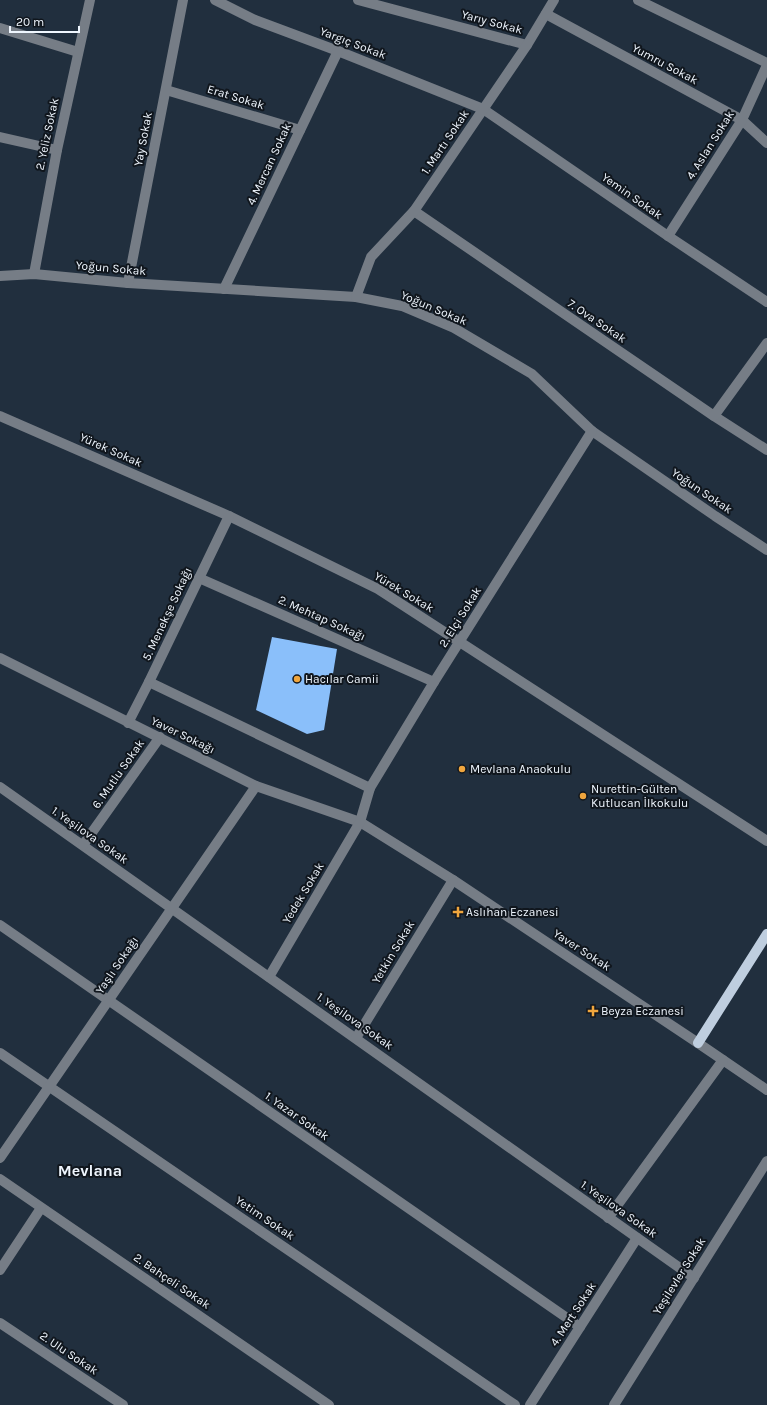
<svg xmlns="http://www.w3.org/2000/svg" width="767" height="1405" font-family="Karla,sans-serif">
<style>
.building{fill:#8abffa}
.lines{fill:none;stroke-linecap:round;stroke-linejoin:round}
.minor{stroke:#767d86;stroke-width:10}
.major{stroke:#bfcedf;stroke-width:10}
.poi-dot{fill:#f0a63e;stroke:#10161d;stroke-width:1.5}
.labels{text-anchor:middle;stroke-width:4;stroke-linejoin:round;paint-order:stroke}
.street-label{font-size:12px;fill:#eff6fe;stroke:#10161d}
.poi-label{font-size:12px;fill:#eff6fe;stroke:#10161d;text-anchor:start}
.district-label{font-size:16px;font-weight:bold;fill:#eff6fe;stroke:#10161d}
</style>
<rect width="100%" height="100%" fill="#212f3e"/>
<!-- building -->
<polygon class="building" points="272,637 337,649 324,730 307,734 256,710"/>
<g class="lines">
<!-- minor -->
<g class="minor">
<polyline points="215,0 255,20 338,51 483,109 668,236 767,302"/>
<polyline points="358,0 527,45"/>
<polyline points="638,0 767,63"/>
<polyline points="546,14 742,120 767,143"/>
<polyline points="0,28 78,52"/>
<polyline points="166,90 300,130"/>
<polyline points="0,137 57,150"/>
<polyline points="414,211 714,416 767,450"/>
<polyline points="668,236 742,120 767,65"/>
<polyline points="34,274 57,150 90,0"/>
<polyline points="0,276 34,274 128,283 356,297 402,306 454,328 532,374 592,431 715,516 767,550"/>
<polyline points="128,283 183,0"/>
<polyline points="224,289 338,51"/>
<polyline points="356,297 371,257 414,211 527,45 554,0"/>
<polyline points="0,416 229,516 378,589 767,841"/>
<polyline points="714,416 767,343"/>
<polyline points="199,578 434,682"/>
<polyline points="0,658 256,786 360,822 453,880 698,1043 767,1090"/>
<polyline points="149,682 370,788"/>
<polyline points="128,723 149,682 229,516"/>
<polyline points="0,787 694,1278"/>
<polyline points="83,845 160,737"/>
<polyline points="0,925 580,1327"/>
<polyline points="269,977 360,822 370,788 434,682 592,431"/>
<polyline points="356,1038 453,880"/>
<polyline points="0,1053 515,1405"/>
<polyline points="0,1158 256,786"/>
<polyline points="0,1179 329,1405"/>
<polyline points="608,1218 723,1060"/>
<polyline points="0,1270 41,1208"/>
<polyline points="0,1323 123,1405"/>
<polyline points="530,1405 637,1238"/>
<polyline points="614,1405 767,1161"/>
</g>
<!-- major -->
<polyline class="major" points="698,1043 767,934"/>
</g>
<!-- markers -->
<g class="poi-dot">
<circle cx="297" cy="679" r="4"/>
<circle cx="462" cy="769" r="4"/>
<circle cx="583" cy="796" r="4"/>
<path d="M456 906h4v4h4v4h-4v4h-4v-4h-4v-4h4z"/>
<path d="M591 1005h4v4h4v4h-4v4h-4v-4h-4v-4h4z"/>
</g>
<g class="labels">
<!-- street labels -->
<g class="street-label">
<text transform="translate(492 22) rotate(15)" y="4">Yarıy Sokak</text>
<text transform="translate(353 43) rotate(21)" y="4">Yargıç Sokak</text>
<text transform="translate(665 64) rotate(28)" y="4">Yumru Sokak</text>
<text transform="translate(236 97) rotate(17)" y="4">Erat Sokak</text>
<text transform="translate(47 134) rotate(-78)" y="4">2. Yeliz Sokak</text>
<text transform="translate(143 139) rotate(-79)" y="4">Yay Sokak</text>
<text transform="translate(445 142) rotate(-56)" y="4">1. Martı Sokak</text>
<text transform="translate(710 145) rotate(-58)" y="4">4. Aslan Sokak</text>
<text transform="translate(269 164) rotate(-65)" y="4">4. Mercan Sokak</text>
<text transform="translate(632 196) rotate(35)" y="4">Yemin Sokak</text>
<text transform="translate(111 268) rotate(5)" y="4">Yoğun Sokak</text>
<text transform="translate(434 308) rotate(23)" y="4">Yoğun Sokak</text>
<text transform="translate(597 321) rotate(34)" y="4">7. Ova Sokak</text>
<text transform="translate(111 450) rotate(24)" y="4">Yürek Sokak</text>
<text transform="translate(702 491) rotate(34)" y="4">Yoğun Sokak</text>
<text transform="translate(404 592) rotate(31)" y="4">Yürek Sokak</text>
<text transform="translate(167 614) rotate(-65)" y="4">5. Menekşe Sokağı</text>
<text transform="translate(460 617) rotate(-58)" y="4">2. Elçi Sokak</text>
<text transform="translate(322 618) rotate(24)" y="4">2. Mehtap Sokağı</text>
<text transform="translate(183 735) rotate(26)" y="4">Yaver Sokağı</text>
<text transform="translate(118 774) rotate(-55)" y="4">6. Mutlu Sokak</text>
<text transform="translate(90 835) rotate(35)" y="4">1. Yeşilova Sokak</text>
<text transform="translate(303 893) rotate(-59)" y="4">Yedek Sokak</text>
<text transform="translate(582 950) rotate(33)" y="4">Yaver Sokak</text>
<text transform="translate(393 952) rotate(-59)" y="4">Yetkin Sokak</text>
<text transform="translate(117 965) rotate(-56)" y="4">Yaşlı Sokağı</text>
<text transform="translate(355 1021) rotate(35)" y="4">1. Yeşilova Sokak</text>
<text transform="translate(297 1116) rotate(35)" y="4">1. Yazar Sokak</text>
<text transform="translate(619 1209) rotate(35)" y="4">1. Yeşilova Sokak</text>
<text transform="translate(265 1218) rotate(34)" y="4">Yetim Sokak</text>
<text transform="translate(679 1276) rotate(-58)" y="4">Yeşilevler Sokak</text>
<text transform="translate(172 1281) rotate(34)" y="4">2. Bahçeli Sokak</text>
<text transform="translate(573 1314) rotate(-57)" y="4">4. Mert Sokak</text>
<text transform="translate(69 1353) rotate(34)" y="4">2. Ulu Sokak</text>
</g>
<!-- poi labels -->
<g class="poi-label">
<text x="305" y="683">Hacılar Camii</text>
<text x="470" y="773">Mevlana Anaokulu</text>
<text x="591" y="793">Nurettin-Gülten<tspan x="591" dy="14">Kutlucan İlkokulu</tspan></text>
<text x="466" y="916">Aslıhan Eczanesi</text>
<text x="601" y="1015">Beyza Eczanesi</text>
</g>
<!-- district labels -->
<g class="district-label">
<text x="90" y="1176">Mevlana</text>
</g>
</g>
<!-- scale -->
<path d="M10 26v6h69v-6" fill="none" stroke="#eff6fe" stroke-width="2"/>
<text x="16" y="26" font-size="12" fill="#eff6fe" stroke="#10161d" stroke-width="3" paint-order="stroke">20 m</text>
</svg>
